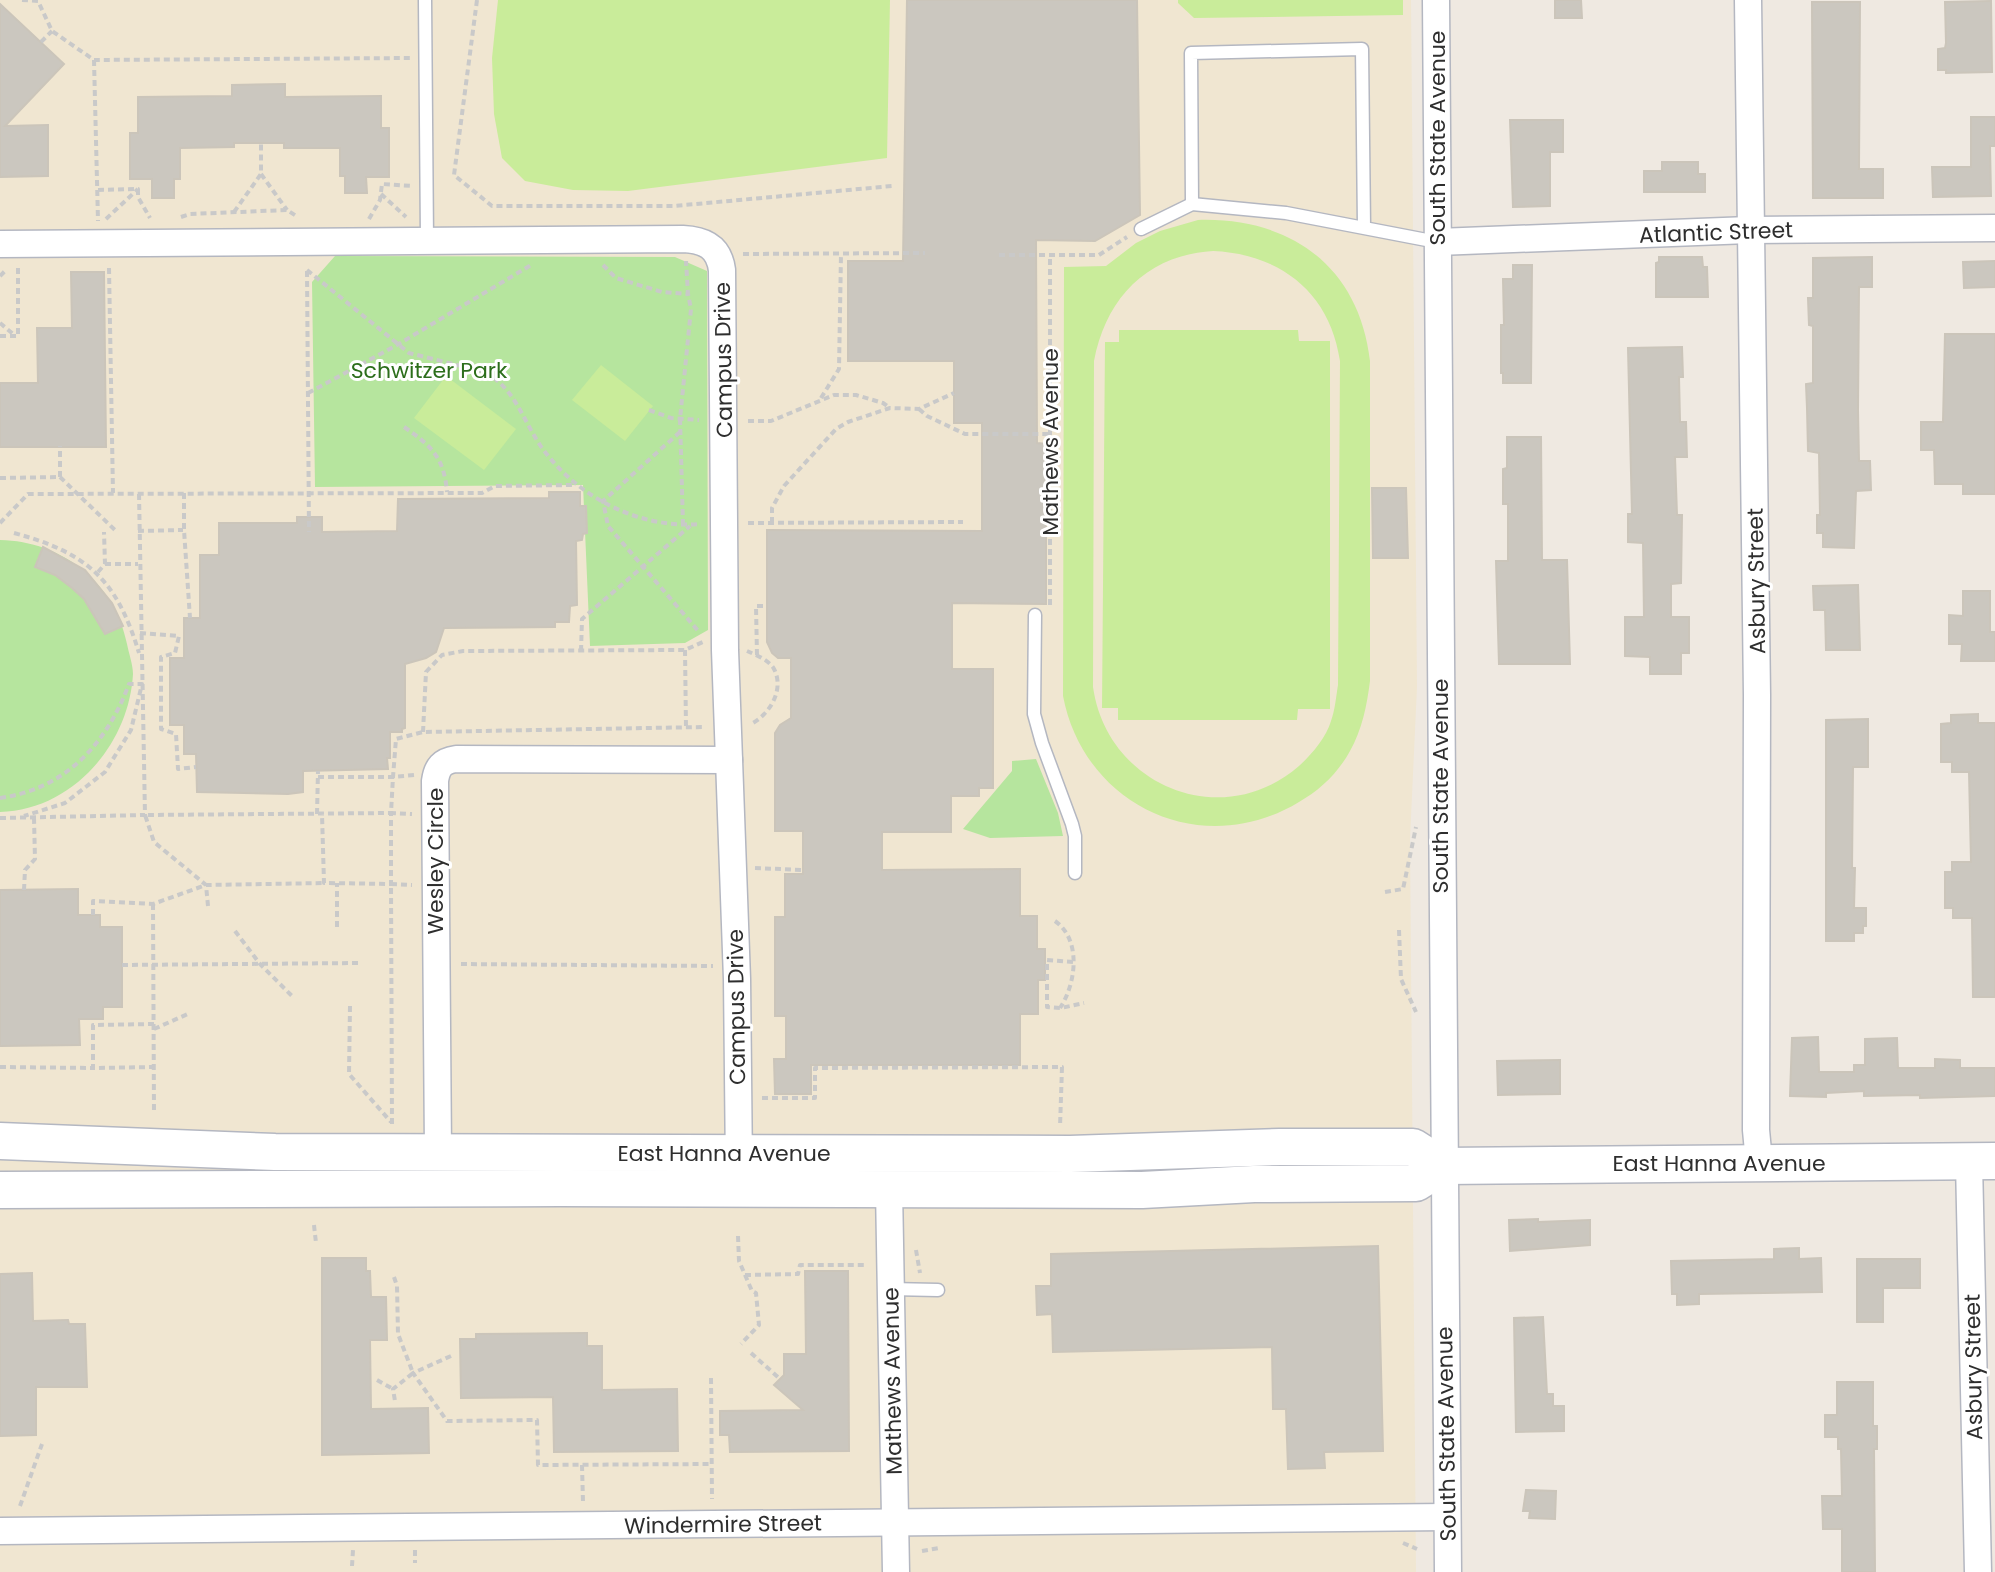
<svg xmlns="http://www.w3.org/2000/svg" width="1995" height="1572" font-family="Poppins,sans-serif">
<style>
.education{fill:#f0e6d1}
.green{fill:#b6e59e}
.pitch{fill:#c9ec9a;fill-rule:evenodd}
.building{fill:#cbc7bf;stroke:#cbc5ba;stroke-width:2}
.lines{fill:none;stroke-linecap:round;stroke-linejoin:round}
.lane-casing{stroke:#b4b7c1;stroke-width:15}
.street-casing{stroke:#b4b7c1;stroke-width:29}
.secondary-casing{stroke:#b4b7c1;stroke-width:39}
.path{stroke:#c9c9c9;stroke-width:4;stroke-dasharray:6 4;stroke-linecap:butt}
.lane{stroke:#fff;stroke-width:12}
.street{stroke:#fff;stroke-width:26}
.secondary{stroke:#fff;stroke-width:36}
.labels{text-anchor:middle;stroke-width:6;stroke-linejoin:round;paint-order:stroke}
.street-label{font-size:22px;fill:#2e2e2e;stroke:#fff}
.park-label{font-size:22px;fill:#2c6e1b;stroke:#fff}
</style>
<rect width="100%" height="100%" fill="#efe9e1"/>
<!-- education -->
<polygon class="education" points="0,0 1411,0 1417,687 1410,839 1416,1572 0,1572"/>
<!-- green -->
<g class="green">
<polygon points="335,256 675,257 707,271 708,630 685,643 590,646 583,485 315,487 312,282"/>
<path d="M0 540C62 541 115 583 127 644 129 654 133 665 133 674 129 745 72 810 0 812Z"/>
<polygon points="1036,759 1058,813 1063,836 990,838 963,829 1012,771 1012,761"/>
</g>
<!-- pitch -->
<g class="pitch">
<polygon points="498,0 890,0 887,158 628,191 573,190 525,181 502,158 494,114 492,58"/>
<polygon points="1178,0 1403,0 1403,15 1194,18 1178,3"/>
<path d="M1198 220C1290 217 1359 266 1370 361V681C1367 705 1362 730 1350 751 1338 773 1320 790 1299 802 1202 861 1084 806 1063 696L1064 267 1106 266 1136 243 1160 231ZM1213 251C1280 254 1330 292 1340 361L1338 685C1336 697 1335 710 1331 721 1326 738 1312 754 1299 766 1222 833 1107 786 1093 687L1094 361C1106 298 1147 255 1213 251Z"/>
<polygon points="1119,330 1298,330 1299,341 1330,341 1330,709 1298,709 1297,720 1118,720 1118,708 1102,708 1105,342 1119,342"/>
<polygon points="601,365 653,406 625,441 572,400"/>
<polygon points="446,376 516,429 484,470 414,418"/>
</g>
<!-- building -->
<g class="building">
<polygon points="907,0 1137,0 1140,215 1095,241 1036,240 1037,443 1046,444 1046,604 952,603 952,669 993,669 993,788 979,788 979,796 951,796 951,832 882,832 882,870 1020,869 1020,916 1037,916 1037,949 1045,949 1045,980 1038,980 1038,1014 1020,1014 1020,1065 811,1065 811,1094 775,1094 774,1059 786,1059 786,1016 775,1016 775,917 785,917 785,874 803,874 803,831 775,831 775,733 780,725 791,718 791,658 778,658 772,653 767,642 767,530 982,531 982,423 954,423 954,361 848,361 848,261 903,261"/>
<polygon points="1555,0 1581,0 1582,18 1555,18"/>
<polygon points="1991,1 1992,72 1946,73 1946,70 1938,70 1938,49 1945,48 1946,43 1945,2"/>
<polygon points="1812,2 1860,2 1859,169 1883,169 1883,198 1813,198"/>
<polygon points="0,4 64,64 5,126 48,125 48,176 0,177"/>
<polygon points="285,84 285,97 381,96 381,128 389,128 389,177 366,177 367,193 345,193 345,176 340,176 340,148 284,148 284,143 234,143 234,147 180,148 180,179 174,179 174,198 152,198 152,179 130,179 130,133 138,133 138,97 232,96 232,85"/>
<polygon points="1971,117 1995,117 1995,146 1990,146 1991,196 1933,197 1932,167 1971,167"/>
<polygon points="1510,120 1563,120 1563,152 1550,152 1550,206 1513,207"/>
<polygon points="1662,162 1698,162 1698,174 1705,174 1705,192 1644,192 1644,171 1662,171"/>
<polygon points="1659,257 1702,257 1703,267 1707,267 1708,297 1656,297 1656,263 1659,262"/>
<polygon points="1872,257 1872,287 1859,287 1858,410 1859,461 1870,461 1871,490 1856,491 1854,548 1823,547 1823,533 1817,533 1817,515 1820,515 1819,453 1808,451 1807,408 1806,384 1813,383 1813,326 1809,325 1808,298 1813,298 1813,258"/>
<polygon points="1995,261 1995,287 1964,288 1963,262"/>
<polygon points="1513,265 1532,265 1531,383 1503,383 1503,373 1501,373 1501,325 1504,325 1503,279 1513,279"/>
<polygon points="71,272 104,272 106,447 0,447 0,383 38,383 37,328 72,328"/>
<polygon points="1945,334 1995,334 1995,494 1963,494 1963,484 1935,484 1934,450 1921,450 1921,422 1943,422"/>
<polygon points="1682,347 1683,377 1679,377 1680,422 1686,422 1687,457 1675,457 1677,515 1682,515 1681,583 1671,584 1671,617 1689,617 1689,653 1681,653 1681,674 1650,674 1650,657 1625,656 1625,617 1644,617 1643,543 1628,542 1628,514 1632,514 1628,348"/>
<polygon points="1507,437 1541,437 1542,560 1567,560 1570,664 1499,664 1496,561 1508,561 1508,504 1503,504 1503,469 1507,468"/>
<polygon points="1372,488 1406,488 1408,558 1373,558"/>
<polygon points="549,492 580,492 580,506 586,506 587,533 583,534 582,540 576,541 577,605 570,606 569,622 555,622 555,627 444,628 436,652 426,658 405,664 405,728 402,729 402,732 390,732 390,758 387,758 388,769 303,771 303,792 288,794 197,792 196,754 184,754 184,725 170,725 170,658 184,658 184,618 200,618 200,555 219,555 219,523 297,523 297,517 322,517 322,532 397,531 398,499 549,498"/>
<polygon points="43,547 85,570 112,603 123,626 105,634 84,599 72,588 55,575 35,567"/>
<polygon points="1858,585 1860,650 1826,650 1825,610 1814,610 1813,586"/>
<polygon points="1963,591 1990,591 1990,632 1995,632 1995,661 1961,661 1962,644 1949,644 1949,615 1963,616"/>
<polygon points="1978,714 1978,723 1995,723 1995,997 1973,997 1972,918 1953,918 1953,908 1945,908 1945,872 1952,872 1952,862 1971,862 1969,772 1952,772 1952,762 1941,762 1941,724 1951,723 1951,715"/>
<polygon points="1868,719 1868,767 1853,767 1852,868 1855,868 1854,908 1866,908 1866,926 1863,926 1863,933 1854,933 1854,941 1826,941 1826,720"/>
<polygon points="78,889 78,915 100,915 100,927 122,927 122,1007 103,1007 103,1019 79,1019 80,1045 0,1046 0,890"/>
<polygon points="1818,1037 1819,1072 1854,1072 1854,1065 1865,1065 1865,1039 1897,1038 1898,1068 1935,1068 1935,1059 1960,1060 1960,1068 1995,1068 1995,1096 1920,1098 1920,1095 1864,1096 1864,1091 1826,1093 1826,1097 1790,1096 1792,1038"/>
<polygon points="1560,1060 1560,1094 1498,1095 1497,1061"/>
<polygon points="1538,1219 1538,1222 1590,1220 1590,1245 1510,1251 1509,1220"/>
<polygon points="1378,1246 1383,1451 1324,1452 1325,1468 1288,1469 1286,1409 1273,1409 1272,1347 1053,1352 1052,1314 1037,1315 1036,1286 1051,1286 1051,1254"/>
<polygon points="1799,1248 1799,1259 1821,1258 1822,1292 1699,1294 1699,1304 1677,1305 1677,1294 1672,1294 1671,1261 1774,1259 1774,1249"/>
<polygon points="322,1258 366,1258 366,1271 370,1271 371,1297 386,1297 387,1340 370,1340 371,1409 428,1408 429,1453 322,1455"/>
<polygon points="1857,1259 1920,1259 1920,1288 1883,1288 1883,1322 1857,1322"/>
<polygon points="805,1271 848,1271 849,1451 730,1452 729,1435 720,1435 720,1411 803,1410 774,1385 784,1375 784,1354 806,1354"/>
<polygon points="32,1273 33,1321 68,1320 69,1324 85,1324 87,1387 36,1387 36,1435 0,1436 0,1274"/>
<polygon points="1543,1317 1547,1394 1553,1394 1553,1406 1564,1406 1564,1431 1516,1432 1514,1318"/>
<polygon points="587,1333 587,1346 602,1346 602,1390 677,1389 678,1451 554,1452 553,1397 461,1398 460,1339 476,1339 476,1334"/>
<polygon points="1837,1382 1873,1382 1873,1426 1877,1426 1877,1449 1874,1449 1875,1572 1842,1572 1842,1529 1823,1529 1822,1496 1842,1496 1841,1449 1838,1449 1838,1437 1825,1437 1825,1415 1837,1415"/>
<polygon points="1526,1490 1556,1491 1555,1519 1529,1518 1530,1511 1523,1511"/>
</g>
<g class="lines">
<defs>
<g id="lane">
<polyline points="425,0 427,240"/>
<polyline points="1192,204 1191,53 1362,49 1364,227"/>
<polyline points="1141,229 1192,204 1286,213 1437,242"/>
<polyline points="1035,615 1034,714 1042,743 1072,824 1075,836 1075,873"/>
<polyline points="890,1289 938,1290"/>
</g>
<g id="street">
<polyline points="1436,0 1448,1572"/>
<polyline points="1748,0 1757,695 1756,1130 1759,1162"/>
<polyline points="1438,242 1749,230 1995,228"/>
<path d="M0 244 683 239C705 240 719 247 722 270L725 650 737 979 739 1170"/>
<path d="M438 1152 435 781C437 767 442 761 456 759L729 760"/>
<polyline points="1969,1162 1978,1572"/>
<polyline points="889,1189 896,1572"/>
<polyline points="0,1531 1447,1517"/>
</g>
<g id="secondary">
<polyline points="0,1141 275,1152 1070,1154 1280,1147 1413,1147 1443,1166"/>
<polyline points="0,1190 560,1188 1142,1190 1254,1184 1416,1183 1443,1166 1995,1161"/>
</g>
</defs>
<!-- lane casing -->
<use href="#lane" class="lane-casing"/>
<!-- street casing -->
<use href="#street" class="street-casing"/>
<!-- secondary casing -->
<use href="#secondary" class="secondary-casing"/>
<!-- path -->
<g class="path">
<polyline points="22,0 38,1 52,31 94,60 411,58"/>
<polyline points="477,0 454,175 492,206 674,206 892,186"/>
<polyline points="41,42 52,31"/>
<polyline points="94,60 98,221"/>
<polyline points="261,174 287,210"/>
<polyline points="98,190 138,189 138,197 150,218"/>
<polyline points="381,194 406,217"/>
<polyline points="234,212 261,174 261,143"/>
<polyline points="181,217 190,214 287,210 298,217"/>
<polyline points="106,219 138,189"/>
<polyline points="369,219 380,200 382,184 412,186"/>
<polyline points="743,254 925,253"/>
<polyline points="999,255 1099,255 1127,237"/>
<polyline points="603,265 616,278 662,292 688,294"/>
<polyline points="109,268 113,493"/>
<path d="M307 270 409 353 485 372C515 389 522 418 540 445 575 496 638 529 699 524"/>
<polyline points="307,271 309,532"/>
<polyline points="0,276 7,269"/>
<polyline points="0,323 13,334"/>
<polyline points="0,336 18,336 18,268"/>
<polyline points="308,393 397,345 531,265"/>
<polyline points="821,398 839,369 841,254"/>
<polyline points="919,409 927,416 965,434 1050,434"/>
<polyline points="649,410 671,418 699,420"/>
<polyline points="748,421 771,421 834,395 856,395 883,403 890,408"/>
<path d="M404 427C432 446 444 458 447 492"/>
<polyline points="680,432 603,501 608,526 700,633"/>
<polyline points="60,477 60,446"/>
<polyline points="0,478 60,477 117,532"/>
<polyline points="184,493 184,530 190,618"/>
<polyline points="0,523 28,494 482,493 495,486 576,485"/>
<polyline points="748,523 963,522"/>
<polyline points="772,523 772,508 784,486 836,429 848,422 890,408 919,409 954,393"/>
<polyline points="683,525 680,419 691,309 688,294 686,261"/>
<polyline points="138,531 183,530"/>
<path d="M14 533C88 553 117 580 139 653"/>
<polyline points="105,564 138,564"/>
<polyline points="98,572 105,564 104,532"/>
<polyline points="1050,605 1050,255"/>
<polyline points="140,633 179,636 175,653 161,657 161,729 176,734 178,769 196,767"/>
<polyline points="685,650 686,728"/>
<polyline points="581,651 582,619 690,526"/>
<path d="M747 651C756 655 769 660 774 669 785 690 769 715 751 724"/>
<polyline points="757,655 756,606 767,606"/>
<polyline points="423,732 426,672 442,655 463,651 685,650 703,642"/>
<polyline points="414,775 393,777 396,739 423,732 703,727"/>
<polyline points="318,777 393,777 391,813 412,814"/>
<path d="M0 798C66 789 107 743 129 684H142L131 730 105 772 65 803 24 816"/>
<polyline points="317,814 318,771"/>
<polyline points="0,818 145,815 139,493"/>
<polyline points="755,868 803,870"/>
<polyline points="24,890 25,870 35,859 34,818"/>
<polyline points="1385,892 1403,889 1416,827"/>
<polyline points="153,904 154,1114"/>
<polyline points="208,906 206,885 154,842 145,815 391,813 391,884 324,883 322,814"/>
<polyline points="93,915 93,901 153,904 206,885 324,883"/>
<path d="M1055 921C1082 940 1076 984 1060 1008"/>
<polyline points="337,927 337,883"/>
<polyline points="1399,930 1401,979 1416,1012"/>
<polyline points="235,931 260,964 292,996"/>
<polyline points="1073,962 1047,960 1047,1007 1061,1008 1084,1003"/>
<polyline points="461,964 713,966"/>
<polyline points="122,965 358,963"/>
<polyline points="350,1006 349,1074 391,1122"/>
<polyline points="154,1024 93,1025 93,1068 154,1067"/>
<polyline points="154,1029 190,1013"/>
<polyline points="0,1067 93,1068"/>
<polyline points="762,1098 815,1098 815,1068 1062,1067 1060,1127"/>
<polyline points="392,1124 391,884 412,885"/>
<polyline points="314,1225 316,1243"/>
<polyline points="738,1236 739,1261 752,1291 756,1293 759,1325 741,1344"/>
<polyline points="916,1250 920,1273"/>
<polyline points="745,1275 798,1274 800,1265 867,1265"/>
<polyline points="394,1277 397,1286 398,1334 413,1373 393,1389 395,1401"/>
<polyline points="751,1353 780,1379"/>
<polyline points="451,1356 413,1373 447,1421 537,1420 538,1465 711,1464"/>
<polyline points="711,1378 712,1499"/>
<polyline points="377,1380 393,1389"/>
<polyline points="582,1465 583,1502"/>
<polyline points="20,1506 42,1444"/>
<polyline points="1403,1543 1417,1549"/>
<polyline points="415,1550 415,1563"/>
<polyline points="922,1551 939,1548"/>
<polyline points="352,1566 353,1550"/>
</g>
<!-- lane -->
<use href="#lane" class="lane"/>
<!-- street -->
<use href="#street" class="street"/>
<!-- secondary -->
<use href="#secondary" class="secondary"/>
</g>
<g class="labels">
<!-- street labels -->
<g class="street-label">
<text transform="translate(1437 138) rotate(-90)" y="8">South State Avenue</text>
<text transform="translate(1716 232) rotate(-2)" y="8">Atlantic Street</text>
<text transform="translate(723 360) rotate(-91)" y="8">Campus Drive</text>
<text transform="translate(1050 442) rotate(-90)" y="8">Mathews Avenue</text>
<text transform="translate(1756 581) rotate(-91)" y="8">Asbury Street</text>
<text transform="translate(1440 786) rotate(-90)" y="8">South State Avenue</text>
<text transform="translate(435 861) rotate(-90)" y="8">Wesley Circle</text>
<text transform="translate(736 1007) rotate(-91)" y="8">Campus Drive</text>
<text x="724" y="1161">East Hanna Avenue</text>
<text x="1719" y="1171">East Hanna Avenue</text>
<text transform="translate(1973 1367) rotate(-91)" y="8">Asbury Street</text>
<text transform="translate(892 1381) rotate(-91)" y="8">Mathews Avenue</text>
<text transform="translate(1446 1434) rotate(-91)" y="8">South State Avenue</text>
<text transform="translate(723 1524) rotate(-1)" y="8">Windermire Street</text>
</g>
<!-- park labels -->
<g class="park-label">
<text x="429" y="378">Schwitzer Park</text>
</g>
</g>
</svg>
